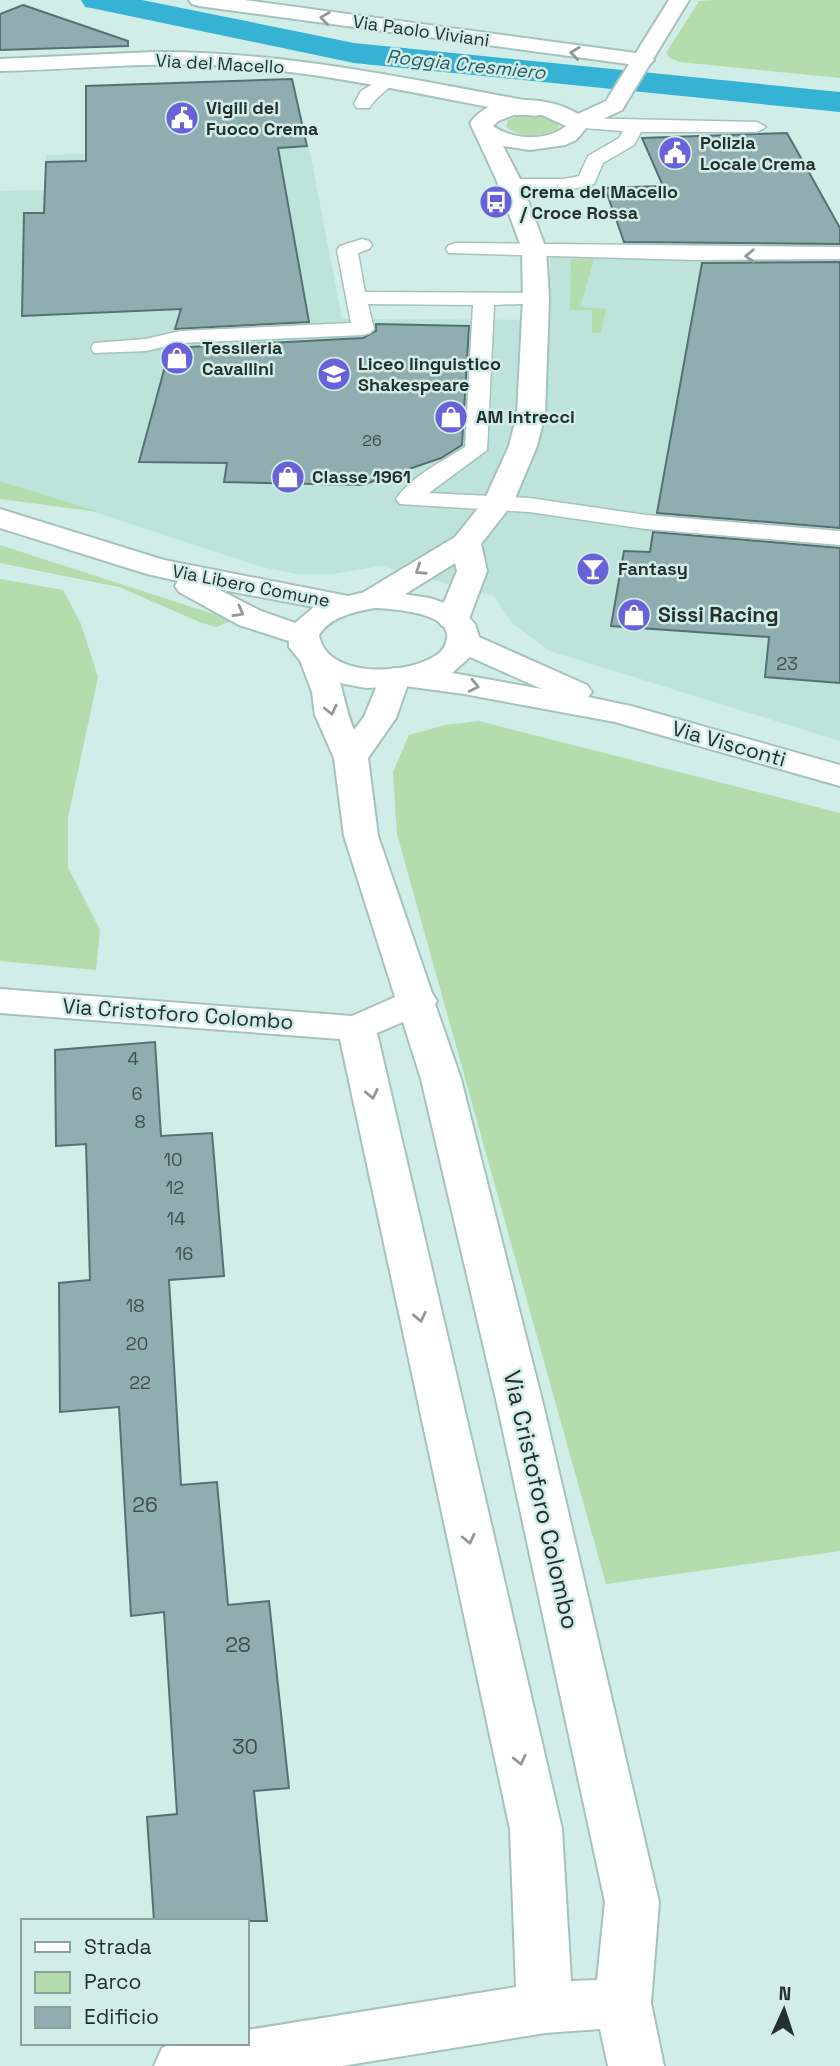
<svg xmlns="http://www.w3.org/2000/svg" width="840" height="2066" font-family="'Space Grotesk',sans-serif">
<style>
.built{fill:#bde3db}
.green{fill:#b4dcad}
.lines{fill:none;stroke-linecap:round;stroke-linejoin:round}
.canal{fill:#36b2d5;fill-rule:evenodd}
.building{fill:#90adaf;stroke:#557173;stroke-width:2}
.service-casing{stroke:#a5c2bc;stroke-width:3}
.minor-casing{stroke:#a5c2bc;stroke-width:4}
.tertiary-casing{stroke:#a5c2bc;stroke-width:4}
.secondary-casing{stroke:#a5c2bc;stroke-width:4}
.service{fill:#fff;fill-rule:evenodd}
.minor{fill:#fff;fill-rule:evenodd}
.tertiary{fill:#fff;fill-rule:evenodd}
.secondary{fill:#fff;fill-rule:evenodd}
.oneway{stroke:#929896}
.labels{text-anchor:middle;stroke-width:5;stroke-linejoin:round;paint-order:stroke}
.far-number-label{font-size:16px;fill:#404f4e}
.far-street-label{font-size:18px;fill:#25302e;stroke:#d0ede7}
.far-poi-label{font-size:18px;font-weight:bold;fill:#25302e;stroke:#d0ede7;text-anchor:start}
.number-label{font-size:18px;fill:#404f4e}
.far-water-label{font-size:19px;font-style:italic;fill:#2b5c6b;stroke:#d0ede7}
.poi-label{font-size:21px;font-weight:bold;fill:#25302e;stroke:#d0ede7;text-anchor:start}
.street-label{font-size:21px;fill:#25302e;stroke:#d0ede7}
.near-number-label{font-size:21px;fill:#404f4e}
.near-street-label{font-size:24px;fill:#25302e;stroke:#d0ede7}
</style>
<rect width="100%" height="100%" fill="#d0ede7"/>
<!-- built -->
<polygon class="built" points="309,147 342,319 550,320 550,257 840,240 840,741 550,651 513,624 494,596 381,566 333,574 297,574 262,567 0,481 0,191 45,190 46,155"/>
<!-- green -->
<g class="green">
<polygon points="715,0 840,0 840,78 680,62 670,58 666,53 699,1"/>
<path d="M538 115 558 122 559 128C544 137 520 138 506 127L508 120 520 116Z"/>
<polygon points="575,259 594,259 580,307 606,309 601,333 592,333 592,310 570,310 571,260"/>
<polygon points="0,481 99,512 0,499"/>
<polygon points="0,545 232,620 217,627 202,623 119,587 0,563"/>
<polygon points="0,579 63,590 81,624 98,677 68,818 68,867 100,930 96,970 0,961"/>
<polygon points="479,721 840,813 840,1551 606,1584 397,834 393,772 409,735 445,725"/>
</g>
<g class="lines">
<!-- canal -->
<polygon class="canal" points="81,0 142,0 354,43 840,92 840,112 354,63 96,9 85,7"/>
</g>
<!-- building -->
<g class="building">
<polygon points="23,5 128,41 128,46 0,50 0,14"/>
<polygon points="292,79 307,146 278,148 309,322 175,329 181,309 22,316 24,213 44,213 46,162 86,161 86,86"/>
<polygon points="787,133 840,228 840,244 624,242 605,188 663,186 642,138"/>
<polygon points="840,262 840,528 657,513 702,263"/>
<polygon points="376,324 469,326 462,445 441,458 362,485 224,482 227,463 139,462 170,348 363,338 376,331"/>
<polygon points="653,532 840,548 840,683 765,677 769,637 611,626 624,551 650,552"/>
<polygon points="155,1042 161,1136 212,1133 224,1276 169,1280 181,1485 217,1482 228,1605 269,1601 289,1788 254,1791 267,1921 154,1921 147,1817 177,1814 164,1612 131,1616 119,1407 60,1412 59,1283 90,1280 86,1144 56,1146 55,1050"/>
</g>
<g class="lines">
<defs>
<g id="service">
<path d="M385 77 394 82C386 92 376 97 369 108H357L354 104 361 91Z"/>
<polygon points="576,118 757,122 766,127 757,132 641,132 634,145 603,163 594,184 564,191 503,189 500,185 503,181 510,179 564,179 579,176 588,156 619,138 623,131 570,127 567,123"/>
<path d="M362 239 369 241 372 245 369 249 358 253 365 292 536 293 543 295 546 299 543 303 494 305 487 450 429 493 529 498 646 515 840 531V545L646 529 529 512 400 504 396 499C412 476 441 462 465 447L473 305 368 304 374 329 370 333 363 335 180 343 146 351 94 353 91 348 94 343 146 339 180 331 351 323 337 250 340 246Z"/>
<polygon points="456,243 840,247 840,259 696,260 449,253 446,249 449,245"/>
</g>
<g id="minor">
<polygon points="189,0 244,0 643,54 650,56 654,60 650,64 643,66 199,6 192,4"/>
<path d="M153 52C283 51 408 79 535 102L543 104 546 109 543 114 535 116C439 98 343 76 245 67 164 60 82 69 0 71V59Z"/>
<path d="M316 650 327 653C343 677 343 705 354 730L364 717 383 671 394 668 405 671 410 678 396 718 368 758 378 836 432 993 437 1001 435 1004 461 1079 544 1408 659 1902 651 2003 664 2066H608L600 2029 545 2033 342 2066H154L162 2048 173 2043H247V2030L516 1987 510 1829 340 1039 0 1013V989L352 1016 395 997 344 836 334 758 315 715 312 692 300 660 305 653ZM403 1022 421 1079 498 1408 605 1902 597 1980 571 1981 562 1829 377 1033Z"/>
</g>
<path id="tertiary" d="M669 0H689L622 110 588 126 576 140 565 145 530 150 503 146 520 179 546 249 549 299 545 414 537 446 513 503 481 544 487 571 469 619 464 626 453 628 442 626 437 619 457 571 455 563 386 606 375 608 364 606 360 599 364 592 455 537 484 501 509 446 517 414 523 299 522 249 496 179 470 123C491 92 550 96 578 114L606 101ZM514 115H542L566 126C546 142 513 140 493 126L498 121Z"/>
<path id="secondary" d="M0 509 164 560 348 596 375 590 430 598 461 609 475 624 479 637 587 685 592 692 588 697 631 706 840 765V786L615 722 464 694 405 686 366 688 340 683 315 674 305 667 289 647V641L239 625 179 592 175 586 178 581 147 574 0 528ZM218 589 314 607 295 623 261 611ZM375 608C392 609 452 612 447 639 445 647 442 652 435 656 406 675 326 679 319 635 330 617 356 611 375 608ZM470 657 542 689 452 673Z"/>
</defs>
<!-- service casing -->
<use href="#service" class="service-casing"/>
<!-- minor casing -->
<use href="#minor" class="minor-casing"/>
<!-- tertiary casing -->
<use href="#tertiary" class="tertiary-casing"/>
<!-- secondary casing -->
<use href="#secondary" class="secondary-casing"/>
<!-- service -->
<use href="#service" class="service"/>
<!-- minor -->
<use href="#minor" class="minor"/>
<!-- tertiary -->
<use href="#tertiary" class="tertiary"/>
<!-- secondary -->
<use href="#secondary" class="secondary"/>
</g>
<!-- one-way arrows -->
<defs><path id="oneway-chevron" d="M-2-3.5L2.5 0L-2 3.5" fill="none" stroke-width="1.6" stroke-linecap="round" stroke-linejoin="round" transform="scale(1.75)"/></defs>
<g class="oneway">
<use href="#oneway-chevron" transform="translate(325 18) rotate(-172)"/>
<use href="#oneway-chevron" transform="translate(575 53) rotate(-173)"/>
<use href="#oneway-chevron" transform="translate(750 256) rotate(178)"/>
<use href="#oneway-chevron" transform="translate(420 570) rotate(147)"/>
<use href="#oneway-chevron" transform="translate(239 612) rotate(29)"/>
<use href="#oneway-chevron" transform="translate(474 686) rotate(13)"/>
<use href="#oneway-chevron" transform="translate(331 710) rotate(77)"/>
<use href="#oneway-chevron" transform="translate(372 1094) rotate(78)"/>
<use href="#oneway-chevron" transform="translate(420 1317) rotate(78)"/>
<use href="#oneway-chevron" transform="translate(469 1539) rotate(77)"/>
<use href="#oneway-chevron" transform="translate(520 1760) rotate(77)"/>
</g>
<!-- icons -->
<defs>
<symbol id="civic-disc" viewBox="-11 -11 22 22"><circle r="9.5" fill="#6961da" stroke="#d0ede7"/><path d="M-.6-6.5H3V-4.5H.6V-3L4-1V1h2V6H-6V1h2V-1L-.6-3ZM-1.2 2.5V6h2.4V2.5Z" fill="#fff"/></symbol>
<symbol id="bus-disc" viewBox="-11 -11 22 22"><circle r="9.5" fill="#6961da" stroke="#d0ede7"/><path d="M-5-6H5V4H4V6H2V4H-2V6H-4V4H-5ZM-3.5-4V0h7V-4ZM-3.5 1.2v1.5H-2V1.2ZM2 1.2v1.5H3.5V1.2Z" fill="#fff"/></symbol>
<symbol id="shop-disc" viewBox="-11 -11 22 22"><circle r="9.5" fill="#6961da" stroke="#d0ede7"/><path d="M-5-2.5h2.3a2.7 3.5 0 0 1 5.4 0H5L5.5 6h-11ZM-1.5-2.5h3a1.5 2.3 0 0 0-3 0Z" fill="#fff"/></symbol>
<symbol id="university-disc" viewBox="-11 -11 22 22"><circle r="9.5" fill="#6961da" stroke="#d0ede7"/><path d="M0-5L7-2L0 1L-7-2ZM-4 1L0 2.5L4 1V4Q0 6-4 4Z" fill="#fff"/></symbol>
<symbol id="bar-disc" viewBox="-11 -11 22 22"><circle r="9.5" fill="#6961da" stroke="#d0ede7"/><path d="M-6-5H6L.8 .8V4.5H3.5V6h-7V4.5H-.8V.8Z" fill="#fff"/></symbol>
</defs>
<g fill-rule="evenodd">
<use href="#civic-disc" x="163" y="99" width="38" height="38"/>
<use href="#civic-disc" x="656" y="134" width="38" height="38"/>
<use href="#bus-disc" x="477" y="183" width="38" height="38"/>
<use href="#shop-disc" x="158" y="339" width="38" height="38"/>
<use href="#university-disc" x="315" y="355" width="38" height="38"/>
<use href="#shop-disc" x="432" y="398" width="38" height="38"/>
<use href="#shop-disc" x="269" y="458" width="38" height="38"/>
<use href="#bar-disc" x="574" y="550" width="38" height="38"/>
<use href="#shop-disc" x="615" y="596" width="38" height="38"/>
</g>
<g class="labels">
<!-- far-number labels -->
<g class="far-number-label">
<text x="372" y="446">26</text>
</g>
<!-- far-street labels -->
<g class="far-street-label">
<text transform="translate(421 31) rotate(8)" y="6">Via Paolo Viviani</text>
<text transform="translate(220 64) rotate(3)" y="6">Via del Macello</text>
<text transform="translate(251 586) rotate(11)" y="6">Via Libero Comune</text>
</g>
<!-- far-poi labels -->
<g class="far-poi-label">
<text x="206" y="114">Vigili del<tspan x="206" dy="21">Fuoco Crema</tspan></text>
<text x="700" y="149">Polizia<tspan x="700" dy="21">Locale Crema</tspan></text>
<text x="520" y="198">Crema del Macello<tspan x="520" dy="21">/ Croce Rossa</tspan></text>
<text x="202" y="354">Tessileria<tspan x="202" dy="21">Cavallini</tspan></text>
<text x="358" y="370">Liceo linguistico<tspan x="358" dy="21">Shakespeare</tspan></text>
<text x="476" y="423">AM Intrecci</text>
<text x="312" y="483">Classe 1961</text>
<text x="618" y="575">Fantasy</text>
</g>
<!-- number labels -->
<g class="number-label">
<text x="787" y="670">23</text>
<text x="133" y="1065">4</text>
<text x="137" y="1100">6</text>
<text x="140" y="1128">8</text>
<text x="173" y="1166">10</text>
<text x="175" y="1194">12</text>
<text x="176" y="1225">14</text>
<text x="184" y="1260">16</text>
<text x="135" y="1312">18</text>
<text x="137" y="1350">20</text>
<text x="140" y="1389">22</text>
</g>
<!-- far-water labels -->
<g class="far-water-label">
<text transform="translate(466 64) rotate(6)" y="7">Roggia Cresmiero</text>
</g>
<!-- poi labels -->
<g class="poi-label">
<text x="658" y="622">Sissi Racing</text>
</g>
<!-- street labels -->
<g class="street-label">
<text transform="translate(729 744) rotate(16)" y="7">Via Visconti</text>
<text transform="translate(178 1014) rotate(4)" y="7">Via Cristoforo Colombo</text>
</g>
<!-- near-number labels -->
<g class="near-number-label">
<text x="145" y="1512">26</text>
<text x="238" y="1652">28</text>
<text x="245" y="1754">30</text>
</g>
<!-- near-street labels -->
<g class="near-street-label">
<text transform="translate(541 1500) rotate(77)" y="8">Via Cristoforo Colombo</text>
</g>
</g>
<!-- legend -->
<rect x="21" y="1919" width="228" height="126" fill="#d0ede7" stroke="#8ca19d" stroke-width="2"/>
<rect x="35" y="1942" width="35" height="10" fill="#ffffff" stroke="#8ca19d" stroke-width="2"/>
<text x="84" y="1954" font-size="21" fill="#25302e">Strada</text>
<rect x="35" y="1972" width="35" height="21" fill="#b4dcad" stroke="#8ca19d" stroke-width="2"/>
<text x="84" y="1989" font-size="21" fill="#25302e">Parco</text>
<rect x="35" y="2007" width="35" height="21" fill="#90adaf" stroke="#8ca19d" stroke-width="2"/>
<text x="84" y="2024" font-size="21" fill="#25302e">Edificio</text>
<!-- north arrow -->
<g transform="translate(784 2010) rotate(3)" stroke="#d0ede7" stroke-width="5" paint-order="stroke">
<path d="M0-5L12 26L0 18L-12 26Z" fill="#25302e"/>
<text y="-10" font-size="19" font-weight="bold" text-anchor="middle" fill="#25302e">N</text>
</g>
</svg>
